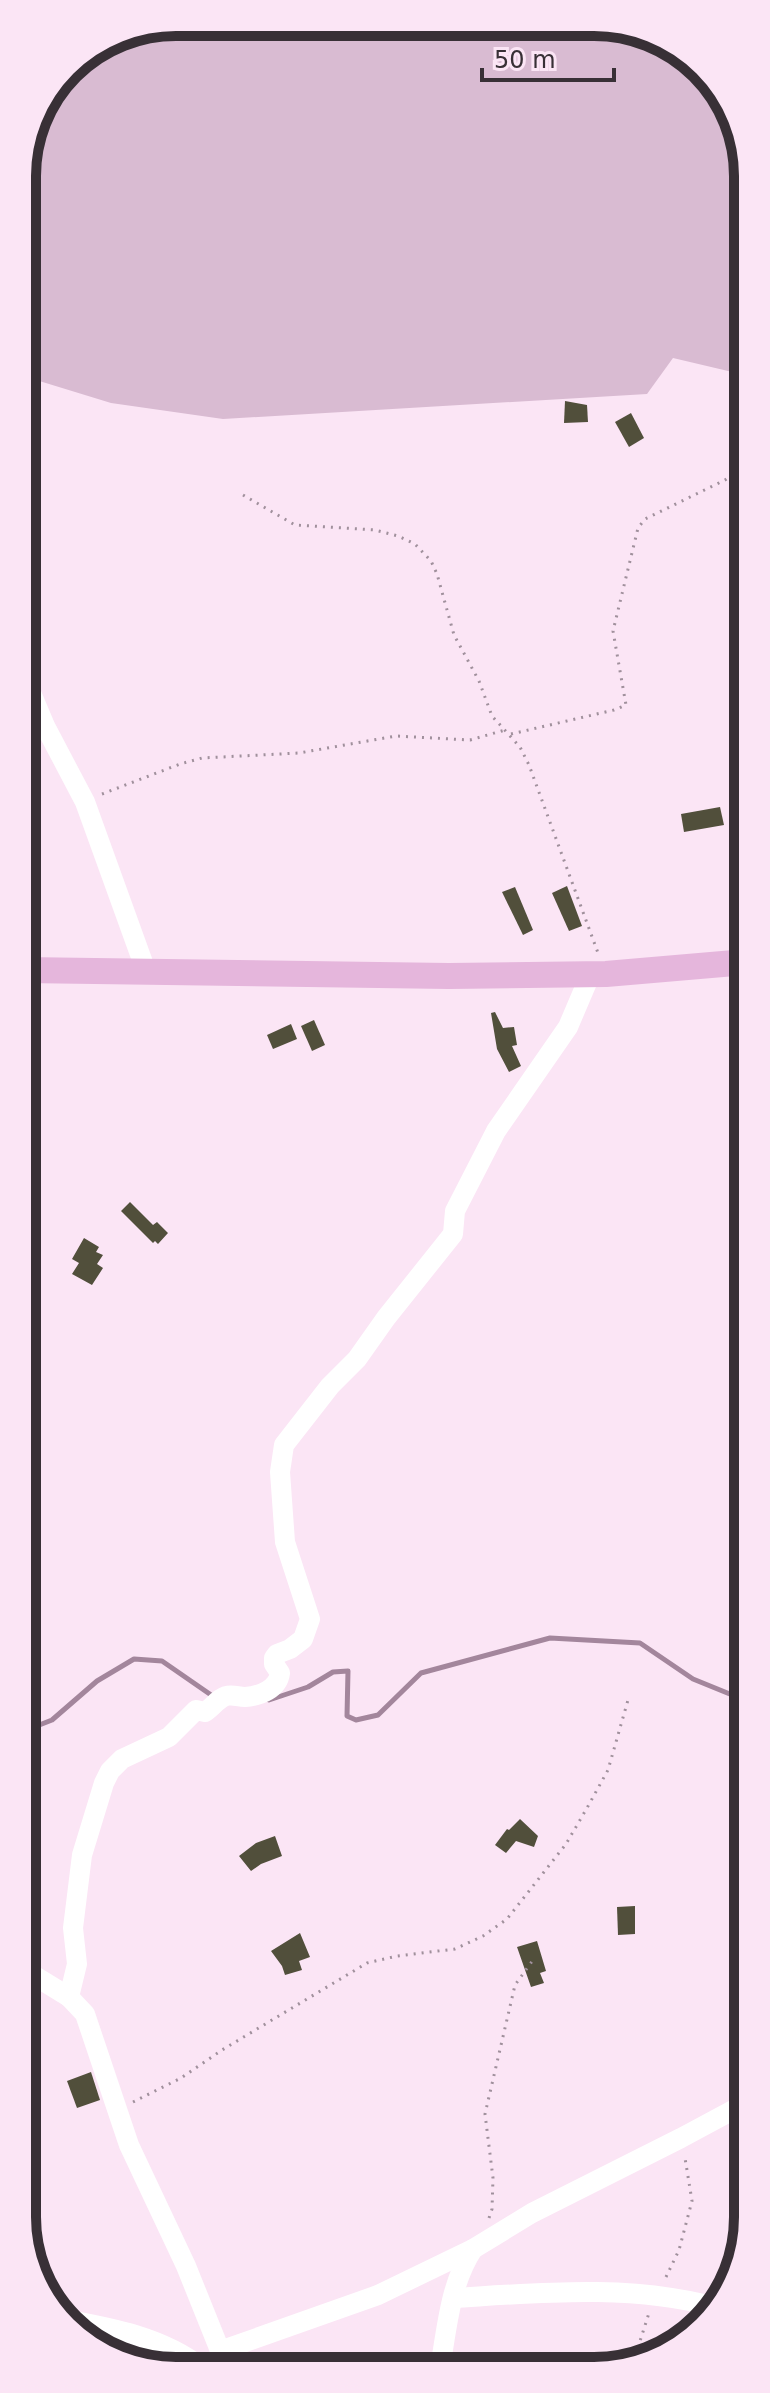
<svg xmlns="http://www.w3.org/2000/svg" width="770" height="2393" font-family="'DejaVu Sans',sans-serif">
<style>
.green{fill:#d9bbd2}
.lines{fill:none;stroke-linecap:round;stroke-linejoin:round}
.stream{stroke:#a3869c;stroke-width:5}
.building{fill:#514f3b}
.path{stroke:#a0909c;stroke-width:3;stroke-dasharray:2 6;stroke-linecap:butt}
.minor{stroke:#fff;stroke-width:20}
.major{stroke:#e5b6dc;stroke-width:26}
.rim{fill:none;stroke:#383036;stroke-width:10}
</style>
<rect width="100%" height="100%" fill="#fbe5f5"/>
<!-- green -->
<polygon class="green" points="176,22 625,25 703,67 745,146 745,375 673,358 647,394 223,419 111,403 23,376 22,165 38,107 74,60"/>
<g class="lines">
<!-- stream -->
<g class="stream">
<polyline points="269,1700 308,1687 333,1672 348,1671 347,1716 356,1720 378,1715 421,1673 550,1638 640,1643 693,1679 747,1701"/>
<polyline points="24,1731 52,1720 97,1681 134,1659 162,1661 214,1697"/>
</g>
</g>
<!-- building -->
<g class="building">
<polygon points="565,401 587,405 588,422 564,423"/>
<polygon points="631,413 644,438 629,447 615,422"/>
<polygon points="720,807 724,825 684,832 681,814"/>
<polygon points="567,886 582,926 569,931 552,893"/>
<polygon points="515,887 533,930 523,935 502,892"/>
<polygon points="495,1012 503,1028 514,1027 517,1045 512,1046 521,1066 509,1072 497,1049 491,1013"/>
<polygon points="314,1020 325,1045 312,1051 301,1026"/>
<polygon points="291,1024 297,1039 273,1049 267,1035"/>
<polygon points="130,1202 153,1225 157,1222 168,1233 158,1244 155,1241 153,1243 121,1211"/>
<polygon points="84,1238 99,1247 96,1252 103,1255 97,1264 103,1268 92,1285 72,1274 79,1263 72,1259"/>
<polygon points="520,1819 538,1836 534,1847 516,1841 506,1853 495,1845 507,1829 509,1830"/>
<polygon points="275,1836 282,1856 261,1864 251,1871 239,1856 256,1843"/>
<polygon points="635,1906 635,1934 618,1935 617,1907"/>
<polygon points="300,1933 310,1957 299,1961 302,1970 285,1975 282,1966 271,1951"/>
<polygon points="537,1941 546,1971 540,1973 544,1983 531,1987 517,1947"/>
<polygon points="91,2072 100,2100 77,2108 67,2081"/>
</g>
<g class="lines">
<!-- path -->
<g class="path">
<polyline points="243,495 295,525 375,530 398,536 415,544 431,561 437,574 454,635 479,681 492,716 520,747 529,765 598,953"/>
<polyline points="511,734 614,710 626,705 613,631 638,528 645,519 725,480 746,464"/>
<polyline points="102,794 180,764 202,758 299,753 396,736 470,740 505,730"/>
<polyline points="133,2102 181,2078 222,2050 367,1963 397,1956 455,1949 483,1936 507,1919 566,1844 587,1808 608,1770 628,1700"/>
<polyline points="489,2218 492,2209 493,2178 485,2114 515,1985 533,1960"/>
<polyline points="666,2277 679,2250 692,2201 685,2158"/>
<polyline points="633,2363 649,2313"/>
</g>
<!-- minor -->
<g class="minor">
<polyline points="23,674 45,726 85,802 146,971"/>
<polyline points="25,1970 69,1997 85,2014 129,2145 186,2266 227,2368"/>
<path d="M69 1997 77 1964 73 1928 82 1855 104 1783 110 1771 122 1759 169 1737 196 1710 205 1712C213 1707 217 1699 226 1696 233 1694 238 1697 245 1697 260 1696 278 1689 280 1673L274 1664V1658L277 1654 290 1649 303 1639 310 1619 285 1542 280 1472 284 1445 330 1386 357 1359 386 1318 453 1234 455 1211 496 1131 568 1027 591 973"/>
<path d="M453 2298C538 2293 631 2284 715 2307"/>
<path d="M63 2319C112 2328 162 2337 202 2368"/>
<polyline points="220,2351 378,2295 473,2249 532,2213 681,2138 748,2102"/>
<path d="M440 2368C447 2328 450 2284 473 2249"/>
</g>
<!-- major -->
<polyline class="major" points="23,970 449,976 606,974 746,962"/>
</g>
<!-- crop -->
<path d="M0 0H770V2393H0ZM176 36H594A140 140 0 0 1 734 176V2217A140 140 0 0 1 594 2357H176A140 140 0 0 1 36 2217V176A140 140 0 0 1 176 36Z" fill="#fbe5f5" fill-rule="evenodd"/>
<path class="rim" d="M176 36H594A140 140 0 0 1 734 176V2217A140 140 0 0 1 594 2357H176A140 140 0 0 1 36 2217V176A140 140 0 0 1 176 36Z"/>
<!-- scale -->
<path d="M482 68v12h132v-12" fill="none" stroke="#383036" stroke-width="4"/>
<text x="494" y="68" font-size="24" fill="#383036" stroke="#fbe5f5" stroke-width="6" paint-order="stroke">50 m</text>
</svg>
